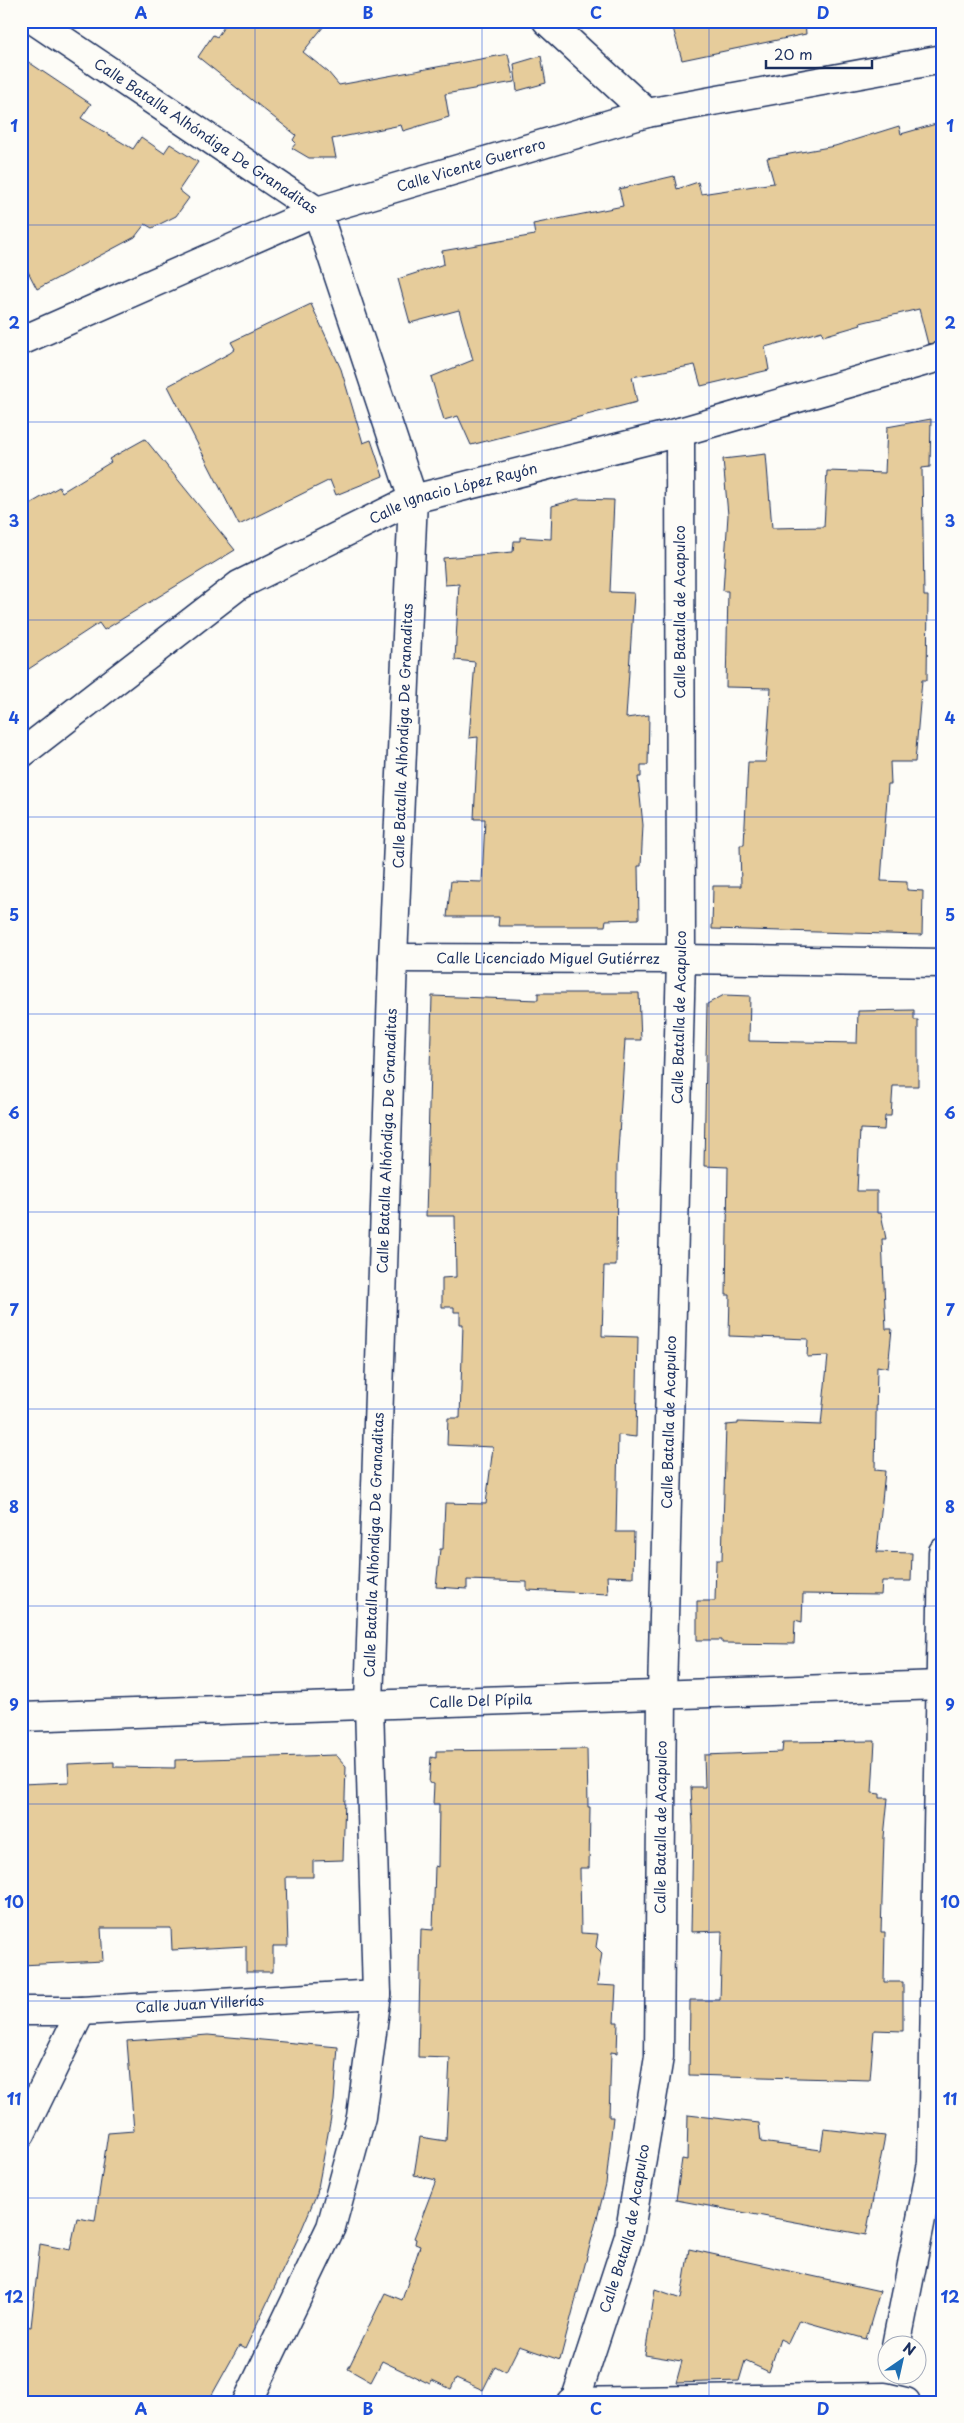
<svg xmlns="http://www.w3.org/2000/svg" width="964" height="2423" font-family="'Playpen Sans',sans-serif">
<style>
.building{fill:#e6cc9b;stroke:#1b2f5e}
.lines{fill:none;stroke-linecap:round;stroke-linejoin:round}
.street-casing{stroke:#1b2f5e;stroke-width:31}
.secondary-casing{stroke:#1b2f5e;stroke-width:31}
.street{stroke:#fdfcf7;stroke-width:28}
.secondary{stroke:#fdfcf7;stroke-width:28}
.grid{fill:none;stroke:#1d4ed8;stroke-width:1;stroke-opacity:0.55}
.labels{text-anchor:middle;stroke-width:4;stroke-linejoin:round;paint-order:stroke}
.street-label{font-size:14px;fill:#1b2f5e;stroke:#fdfcf7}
.neatline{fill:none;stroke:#1d4ed8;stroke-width:2}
.grid-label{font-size:16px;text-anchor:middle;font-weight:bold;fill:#1d4ed8}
</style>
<rect width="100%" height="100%" fill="#fdfcf7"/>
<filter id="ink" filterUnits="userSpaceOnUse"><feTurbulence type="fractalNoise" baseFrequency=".02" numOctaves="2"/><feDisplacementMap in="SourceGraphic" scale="10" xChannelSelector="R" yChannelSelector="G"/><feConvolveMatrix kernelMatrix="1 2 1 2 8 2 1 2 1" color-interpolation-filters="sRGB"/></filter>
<g filter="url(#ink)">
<!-- building -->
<g class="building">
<polygon points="228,21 328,21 303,52 328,72 339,85 508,54 514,82 445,94 449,117 403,131 401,125 332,139 336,158 309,158 292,148 296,143 293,140 296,135 198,57 213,35 217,37"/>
<polygon points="671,21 805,21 806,34 682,60"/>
<polygon points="541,56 546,83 517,91 514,64"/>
<polygon points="21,57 91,104 81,118 133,149 141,137 164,153 170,144 198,162 179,190 189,198 176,216 152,228 145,224 135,237 37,289 21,258"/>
<polygon points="943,122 943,341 928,344 919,309 860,323 861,325 823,336 822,331 765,347 769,370 701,386 695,365 632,377 637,402 471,445 458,416 444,420 431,377 473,360 459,310 410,323 398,279 444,264 442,251 535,235 533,224 623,206 619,189 674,176 677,189 698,182 701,194 774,183 767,158 835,146 899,126 901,134"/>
<polygon points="311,304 341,369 363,443 371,440 383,476 336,495 330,480 239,525 168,386 230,353 235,349 231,342"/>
<polygon points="931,419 930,467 922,468 924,596 928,596 927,680 922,680 915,762 890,762 891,784 888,784 881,881 907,882 907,890 923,891 922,935 712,929 713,886 741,886 740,845 744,845 748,762 766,762 771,688 726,687 728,591 723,591 728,515 723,459 766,454 772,528 824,527 827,471 885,473 887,427"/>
<polygon points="145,439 235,550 104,630 99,623 21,674 21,509 59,487 62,492 111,462 109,459"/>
<polygon points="577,499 614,500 610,592 634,593 626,718 649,715 648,765 641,765 641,777 638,777 643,825 641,866 638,866 639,919 606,920 605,926 498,926 499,917 447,917 451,881 482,882 485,819 474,819 478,737 469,738 475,662 455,660 459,584 445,585 443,558 513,552 514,541 520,541 520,537 551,539 552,506"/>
<polygon points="538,993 639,993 641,1040 625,1040 617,1167 616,1266 604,1266 602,1336 638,1337 636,1437 618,1435 616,1532 634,1532 633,1577 607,1576 608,1594 527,1590 527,1582 467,1580 467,1589 436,1587 440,1549 443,1549 445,1503 486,1504 493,1447 447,1445 448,1418 460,1418 463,1324 460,1324 460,1312 454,1312 454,1307 442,1307 442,1278 456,1277 455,1216 426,1216 432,996 538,1000"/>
<polygon points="724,995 750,996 749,1041 857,1043 858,1011 914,1010 914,1020 918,1020 918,1086 893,1086 891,1116 885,1116 884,1130 860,1129 857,1191 877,1191 877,1213 881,1213 886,1239 882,1239 886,1329 892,1329 888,1368 877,1366 875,1470 885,1471 877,1552 912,1553 911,1581 882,1581 881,1595 803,1594 802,1622 795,1620 794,1644 722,1643 722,1640 697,1640 697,1601 715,1601 716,1560 722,1560 726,1425 738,1424 738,1422 821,1425 828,1356 807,1357 808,1339 729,1336 730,1295 726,1295 728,1167 704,1166 707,1004"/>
<polygon points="875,1741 872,1793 880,1794 880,1798 888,1798 884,1837 881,1932 885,1932 884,1982 903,1982 903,2031 874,2030 870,2080 689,2075 690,2000 720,2000 722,1931 691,1932 693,1827 691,1787 705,1787 704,1755 782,1752 783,1742"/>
<polygon points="587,1749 588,1807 590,1807 589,1868 580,1868 581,1933 598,1934 596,1947 602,1953 597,1985 616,1986 614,2022 618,2022 617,2053 611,2052 609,2117 613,2117 606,2184 560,2360 519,2346 506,2372 495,2366 483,2390 456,2378 451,2389 432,2380 430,2384 382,2361 371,2382 348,2369 385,2293 402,2300 420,2246 415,2244 416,2239 414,2238 436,2180 414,2175 420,2137 446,2141 450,2058 418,2057 421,1929 433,1930 435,1866 438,1867 439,1804 433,1804 434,1784 429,1783 431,1757 436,1758 436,1751"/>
<polygon points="336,1755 346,1766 343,1860 313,1861 313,1877 286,1877 288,1946 273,1946 273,1972 246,1972 246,1946 172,1950 171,1928 101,1928 103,1961 21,1965 21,1784 69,1782 68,1764 114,1762 114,1767 175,1768 175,1760"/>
<polygon points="208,2035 338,2047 334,2101 317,2193 298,2238 245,2349 239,2346 208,2402 21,2402 21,2325 31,2327 40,2244 70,2250 77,2218 95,2221 108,2133 134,2131 127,2041"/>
<polygon points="688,2115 759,2123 761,2142 821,2150 824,2129 885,2136 866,2235 676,2200 682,2159 687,2160"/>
<polygon points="689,2249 880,2291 866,2339 799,2320 788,2343 780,2339 769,2372 745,2361 739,2381 676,2383 682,2361 645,2355 655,2290 681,2299"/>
</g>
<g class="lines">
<defs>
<g id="street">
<path id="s1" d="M35 21 317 211 413 499 393 958 369 1704 377 1994 361 2117 331 2227 247 2402"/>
<polyline points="547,21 647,113"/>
<path id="s2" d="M21 754 239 585 413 499 680 432 943 356"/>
<path id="s3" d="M393 958 681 959 943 963"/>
<path id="s4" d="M21 1717 940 1685"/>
<path id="s5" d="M21 2011H81L377 1994"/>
<polyline points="21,2134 81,2011"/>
<polyline points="896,2346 932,2163 943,1552"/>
<path id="s6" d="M575 2401 629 2236 659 2057 662 1694 681 959 680 432"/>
<polyline points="571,2402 885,2397 906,2402"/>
</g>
<g id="secondary">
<path id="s7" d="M21 341 317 211 647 113 943 59"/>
</g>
</defs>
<!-- street casing -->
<use href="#street" class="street-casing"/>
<!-- secondary casing -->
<use href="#secondary" class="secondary-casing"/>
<!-- street -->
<use href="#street" class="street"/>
<!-- secondary -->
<use href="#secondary" class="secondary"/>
</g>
</g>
<!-- grid -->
<path class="grid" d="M255 21V2402M482 21V2402M709 21V2402M21 225H943M21 422H943M21 620H943M21 817H943M21 1014H943M21 1212H943M21 1409H943M21 1606H943M21 1804H943M21 2001H943M21 2198H943"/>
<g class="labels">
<!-- street labels -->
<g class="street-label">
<text dy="5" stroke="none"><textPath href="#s1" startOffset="206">Calle Batalla Alhóndiga De Granaditas</textPath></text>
<text dy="5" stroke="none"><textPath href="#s7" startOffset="484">Calle Vicente Guerrero</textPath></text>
<text dy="5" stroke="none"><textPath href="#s2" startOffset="510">Calle Ignacio López Rayón</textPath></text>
<text transform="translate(680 612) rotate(-90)" y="5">Calle Batalla de Acapulco</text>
<text transform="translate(403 736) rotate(-88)" y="5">Calle Batalla Alhóndiga De Granaditas</text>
<text dy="5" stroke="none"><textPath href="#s3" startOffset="155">Calle Licenciado Miguel Gutiérrez</textPath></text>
<text dy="5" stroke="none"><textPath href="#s6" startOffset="1395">Calle Batalla de Acapulco</textPath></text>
<text transform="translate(387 1141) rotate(-88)" y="5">Calle Batalla Alhóndiga De Granaditas</text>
<text dy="5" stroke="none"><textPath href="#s6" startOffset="990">Calle Batalla de Acapulco</textPath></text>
<text transform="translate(374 1545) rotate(-88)" y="5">Calle Batalla Alhóndiga De Granaditas</text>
<text dy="5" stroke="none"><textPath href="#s4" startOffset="460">Calle Del Pípila</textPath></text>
<text dy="5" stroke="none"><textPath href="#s6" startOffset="585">Calle Batalla de Acapulco</textPath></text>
<text dy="5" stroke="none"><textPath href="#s5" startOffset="179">Calle Juan Villerías</textPath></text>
<text dy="5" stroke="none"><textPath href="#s6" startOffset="180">Calle Batalla de Acapulco</textPath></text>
</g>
</g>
<!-- margin -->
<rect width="964" height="2423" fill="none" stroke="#fdfcf7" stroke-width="55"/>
<!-- north arrow -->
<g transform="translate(902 2360) rotate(34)"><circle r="24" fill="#fdfcf7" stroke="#a3aaba"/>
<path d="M0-4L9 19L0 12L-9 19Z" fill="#1f6fb2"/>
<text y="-8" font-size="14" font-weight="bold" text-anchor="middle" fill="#1b2f5e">N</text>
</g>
<!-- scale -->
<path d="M766 60v8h106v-8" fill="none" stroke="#1b2f5e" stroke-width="2.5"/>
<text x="774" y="60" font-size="15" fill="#1b2f5e" stroke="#fdfcf7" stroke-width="4" paint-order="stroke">20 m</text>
<rect x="28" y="28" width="908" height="2368" class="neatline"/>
<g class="grid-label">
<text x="141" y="19">A</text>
<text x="368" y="19">B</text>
<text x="596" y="19">C</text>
<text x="823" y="19">D</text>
<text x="14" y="132">1</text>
<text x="950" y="132">1</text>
<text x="14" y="329">2</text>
<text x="950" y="329">2</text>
<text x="14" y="527">3</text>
<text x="950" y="527">3</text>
<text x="14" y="724">4</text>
<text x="950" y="724">4</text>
<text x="14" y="921">5</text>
<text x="950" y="921">5</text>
<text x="14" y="1119">6</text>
<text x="950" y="1119">6</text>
<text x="14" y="1316">7</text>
<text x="950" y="1316">7</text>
<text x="14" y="1513">8</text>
<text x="950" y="1513">8</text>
<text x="14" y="1711">9</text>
<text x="950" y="1711">9</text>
<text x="14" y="1908">10</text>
<text x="950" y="1908">10</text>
<text x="14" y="2105">11</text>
<text x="950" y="2105">11</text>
<text x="14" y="2303">12</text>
<text x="950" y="2303">12</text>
<text x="141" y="2415">A</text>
<text x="368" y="2415">B</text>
<text x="596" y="2415">C</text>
<text x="823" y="2415">D</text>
</g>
</svg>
